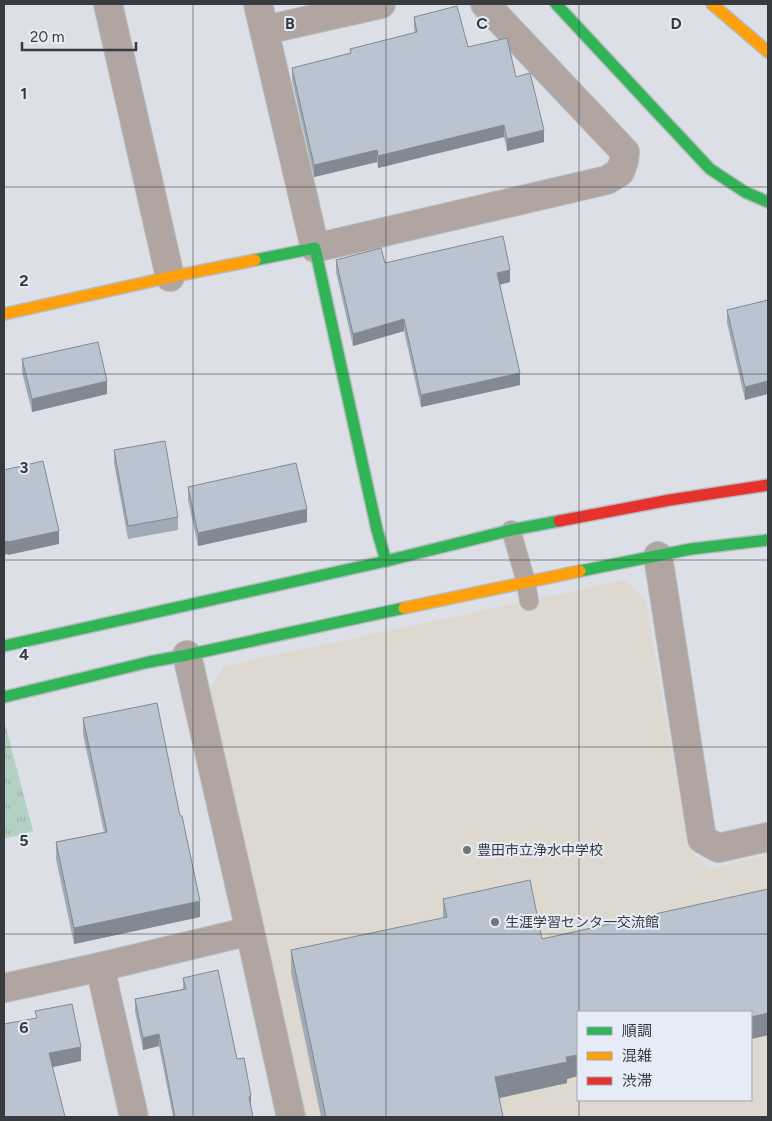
<svg xmlns="http://www.w3.org/2000/svg" width="772" height="1121" font-family="Figtree,'Noto Sans JP',sans-serif">
<style>
.education{fill:#ddd9d1;fill-rule:evenodd}
.grass{fill:url(#grass-tufts)}
.lines{fill:none;stroke-linecap:round;stroke-linejoin:round}
.lane-casing{stroke:#b8bbc0;stroke-width:20}
.street-casing{stroke:#b8bbc0;stroke-width:30}
.fast-casing{stroke:#b8bbc0;stroke-width:14}
.slow-casing{stroke:#b8bbc0;stroke-width:14}
.jam-casing{stroke:#b8bbc0;stroke-width:14}
.lane{stroke:#b1a5a2;stroke-width:18}
.street{stroke:#b1a5a2;stroke-width:28}
.fast{stroke:#30b455;stroke-width:11}
.slow{stroke:#ff9f0a;stroke-width:11}
.jam{stroke:#e5322d;stroke-width:11}
.wall{fill:#a0a9b4}
.shaded-wall{fill:#828992}
.building{fill:#bac4d1;stroke:#828992}
.grid{fill:none;stroke:#373a3e;stroke-width:1;stroke-opacity:0.55}
.poi-dot{fill:#717479;stroke:#e5ecf7;stroke-width:2}
.labels{text-anchor:middle;stroke-width:4;stroke-linejoin:round;paint-order:stroke}
.poi-label{font-size:14px;fill:#373a3e;stroke:#e5ecf7;text-anchor:start}
.grid-label{font-size:16px;text-anchor:middle;font-weight:bold;fill:#373a3e;stroke:#e5ecf7;stroke-width:4;stroke-linejoin:round;paint-order:stroke}
</style>
<defs>
<pattern id="grass-tufts" width="24" height="20" patternUnits="userSpaceOnUse" patternTransform="scale(1.25)"><rect width="24" height="20" fill="#b3d0c4"/><path d="M3 7l-1-3M5 7V3M7 7l1-3M15 17l-1-3M17 17v-4M19 17l1-3" fill="none" stroke="#9bb3a9"/></pattern>
</defs>
<rect width="100%" height="100%" fill="#dce0e6"/>
<!-- education -->
<path class="education" d="M625 580 646 601 688 847 709 869 768 854V1117H303L208 693 224 666ZM578 1012H751V1100H578Z"/>
<!-- grass -->
<polygon class="grass" points="4,724 5,724 33,831 4,839"/>
<g class="lines">
<defs>
<polyline id="lane" points="511,530 526,582 529,601"/>
<g id="street">
<polyline points="108,4 170,277"/>
<polyline points="258,4 315,248 607,180 620,172 624,161 625,152 485,4"/>
<polyline points="265,30 381,4"/>
<polyline points="658,556 702,839 718,848 768,837"/>
<polyline points="187,655 250,931 291,1117"/>
<polyline points="100,967 134,1117"/>
<polyline points="4,988 100,967 250,931"/>
</g>
<g id="fast">
<polyline points="556,4 710,169 745,192 768,202"/>
<polyline points="255,260 315,248 377,530 386,561"/>
<polyline points="580,571 691,549 768,540"/>
<polyline points="4,646 386,561 511,530 559,521"/>
<polyline points="4,697 149,662 187,655 404,608"/>
</g>
<g id="slow">
<polyline points="712,4 768,52"/>
<polyline points="4,314 170,277 255,260"/>
<polyline points="404,608 580,571"/>
</g>
<polyline id="jam" points="559,521 670,500 768,485"/>
</defs>
<!-- lane casing -->
<use href="#lane" class="lane-casing"/>
<!-- street casing -->
<use href="#street" class="street-casing"/>
<!-- fast casing -->
<use href="#fast" class="fast-casing"/>
<!-- slow casing -->
<use href="#slow" class="slow-casing"/>
<!-- jam casing -->
<use href="#jam" class="jam-casing"/>
<!-- lane -->
<use href="#lane" class="lane"/>
<!-- street -->
<use href="#street" class="street"/>
<!-- fast -->
<use href="#fast" class="fast"/>
<!-- slow -->
<use href="#slow" class="slow"/>
<!-- jam -->
<use href="#jam" class="jam"/>
</g>
<!-- wall -->
<g class="wall">
<polygon points="414,17 468,47 516,77 544,142 507,151 504,137 378,168 377,162 314,177 292,80 292,68 350,53 350,49 415,33 414,29"/>
<polygon points="336,260 510,282 500,285 520,385 421,407 404,331 353,346 336,272"/>
<polygon points="768,300 745,400 727,323 727,310"/>
<polygon points="22,359 107,394 32,412 22,372"/>
<polygon points="114,450 178,517 178,530 128,539 114,463"/>
<polygon points="188,487 307,522 198,546 188,500"/>
<polygon points="83,718 200,917 74,944 56,859 56,842 104,832 83,734"/>
<polygon points="768,889 768,1035 751,1039 751,1012 567,1079 567,1083 499,1098 503,1117 321,1117 291,972 291,950 443,918 443,899 542,939"/>
<polygon points="183,978 237,1059 251,1108 253,1117 173,1117 159,1046 143,1050 135,1011 135,999 183,989"/>
</g>
<!-- shaded-wall -->
<g class="shaded-wall">
<polygon points="504,125 504,137 378,168 378,156"/>
<polygon points="544,130 544,142 507,151 507,139"/>
<polygon points="377,150 377,162 314,177 314,165"/>
<polygon points="510,270 510,282 497,285 497,273"/>
<polygon points="404,319 404,331 353,346 353,334"/>
<polygon points="520,373 520,385 421,407 421,395"/>
<polygon points="107,381 107,394 32,412 32,399"/>
<polygon points="768,381 768,394 745,400 745,387"/>
<polygon points="307,509 307,522 198,546 198,533"/>
<polygon points="59,531 59,544 8,555 8,542"/>
<polygon points="8,541 8,554 4,555 4,542"/>
<polygon points="200,901 200,917 74,944 74,928"/>
<polygon points="768,1013 768,1035 751,1039 751,1017"/>
<polygon points="159,1034 159,1046 143,1050 143,1038"/>
<polygon points="81,1047 81,1061 49,1068 49,1053"/>
<polygon points="578,1055 578,1076 567,1079 567,1083 495,1099 495,1077"/>
<polygon points="251,1096 251,1108 249,1097"/>
</g>
<!-- building -->
<g class="building">
<polygon points="457,6 468,47 507,38 516,77 530,73 544,130 507,139 504,125 378,156 377,150 314,165 292,68 351,53 350,49 417,32 414,17"/>
<polygon points="503,236 510,270 497,273 520,373 421,395 404,319 353,334 336,260 381,248 385,263"/>
<polygon points="768,300 768,381 745,387 727,310"/>
<polygon points="98,342 107,381 32,399 22,359"/>
<polygon points="165,441 178,517 128,526 114,450"/>
<polygon points="43,461 59,531 8,542 8,541 4,542 4,470"/>
<polygon points="296,463 307,509 198,533 188,487"/>
<polygon points="157,703 180,816 182,816 200,901 74,928 56,842 107,832 83,718"/>
<polygon points="530,880 542,939 768,889 768,1013 751,1017 751,1012 578,1012 578,1055 566,1057 567,1062 495,1077 503,1117 326,1117 291,950 447,917 443,899"/>
<polygon points="218,970 237,1059 244,1058 251,1096 249,1097 253,1117 175,1117 159,1034 143,1038 135,999 186,989 183,978"/>
<polygon points="72,1004 81,1047 49,1053 65,1117 4,1117 4,1024 37,1018 35,1011"/>
</g>
<!-- grid -->
<path class="grid" d="M193 4V1117M386 4V1117M579 4V1012M4 187H768M4 374H768M4 560H768M4 747H768M4 934H768M579 1100V1117"/>
<!-- markers -->
<g class="poi-dot">
<circle cx="467" cy="850" r="5"/>
<circle cx="495" cy="922" r="5"/>
</g>
<g class="labels">
<!-- poi labels -->
<g class="poi-label">
<text x="477" y="855">豊田市立浄水中学校</text>
<text x="505" y="927">生涯学習センタ一交流館</text>
</g>
</g>
<g class="grid-label">
<text x="290" y="29">B</text>
<text x="482" y="29">C</text>
<text x="676" y="29">D</text>
<text x="24" y="99">1</text>
<text x="24" y="286">2</text>
<text x="24" y="473">3</text>
<text x="24" y="660">4</text>
<text x="24" y="846">5</text>
<text x="24" y="1033">6</text>
</g>
<!-- border -->
<rect width="772" height="1121" fill="none" stroke="#373a3e" stroke-width="10"/>
<!-- legend -->
<rect x="577" y="1011" width="175" height="90" fill="#e5ecf7" stroke="#9fa5ad"/>
<rect x="587" y="1027" width="25" height="8" fill="#30b455" stroke="#9fa5ad"/>
<text x="622" y="1036" font-size="15" fill="#373a3e">順調</text>
<rect x="587" y="1052" width="25" height="8" fill="#ff9f0a" stroke="#9fa5ad"/>
<text x="622" y="1061" font-size="15" fill="#373a3e">混雑</text>
<rect x="587" y="1077" width="25" height="8" fill="#e5322d" stroke="#9fa5ad"/>
<text x="622" y="1086" font-size="15" fill="#373a3e">渋滞</text>
<!-- scale -->
<path d="M22 42v8h114v-8" fill="none" stroke="#373a3e" stroke-width="2.5"/>
<text x="30" y="42" font-size="15" fill="#373a3e" stroke="#e5ecf7" stroke-width="4" paint-order="stroke">20 m</text>
</svg>
